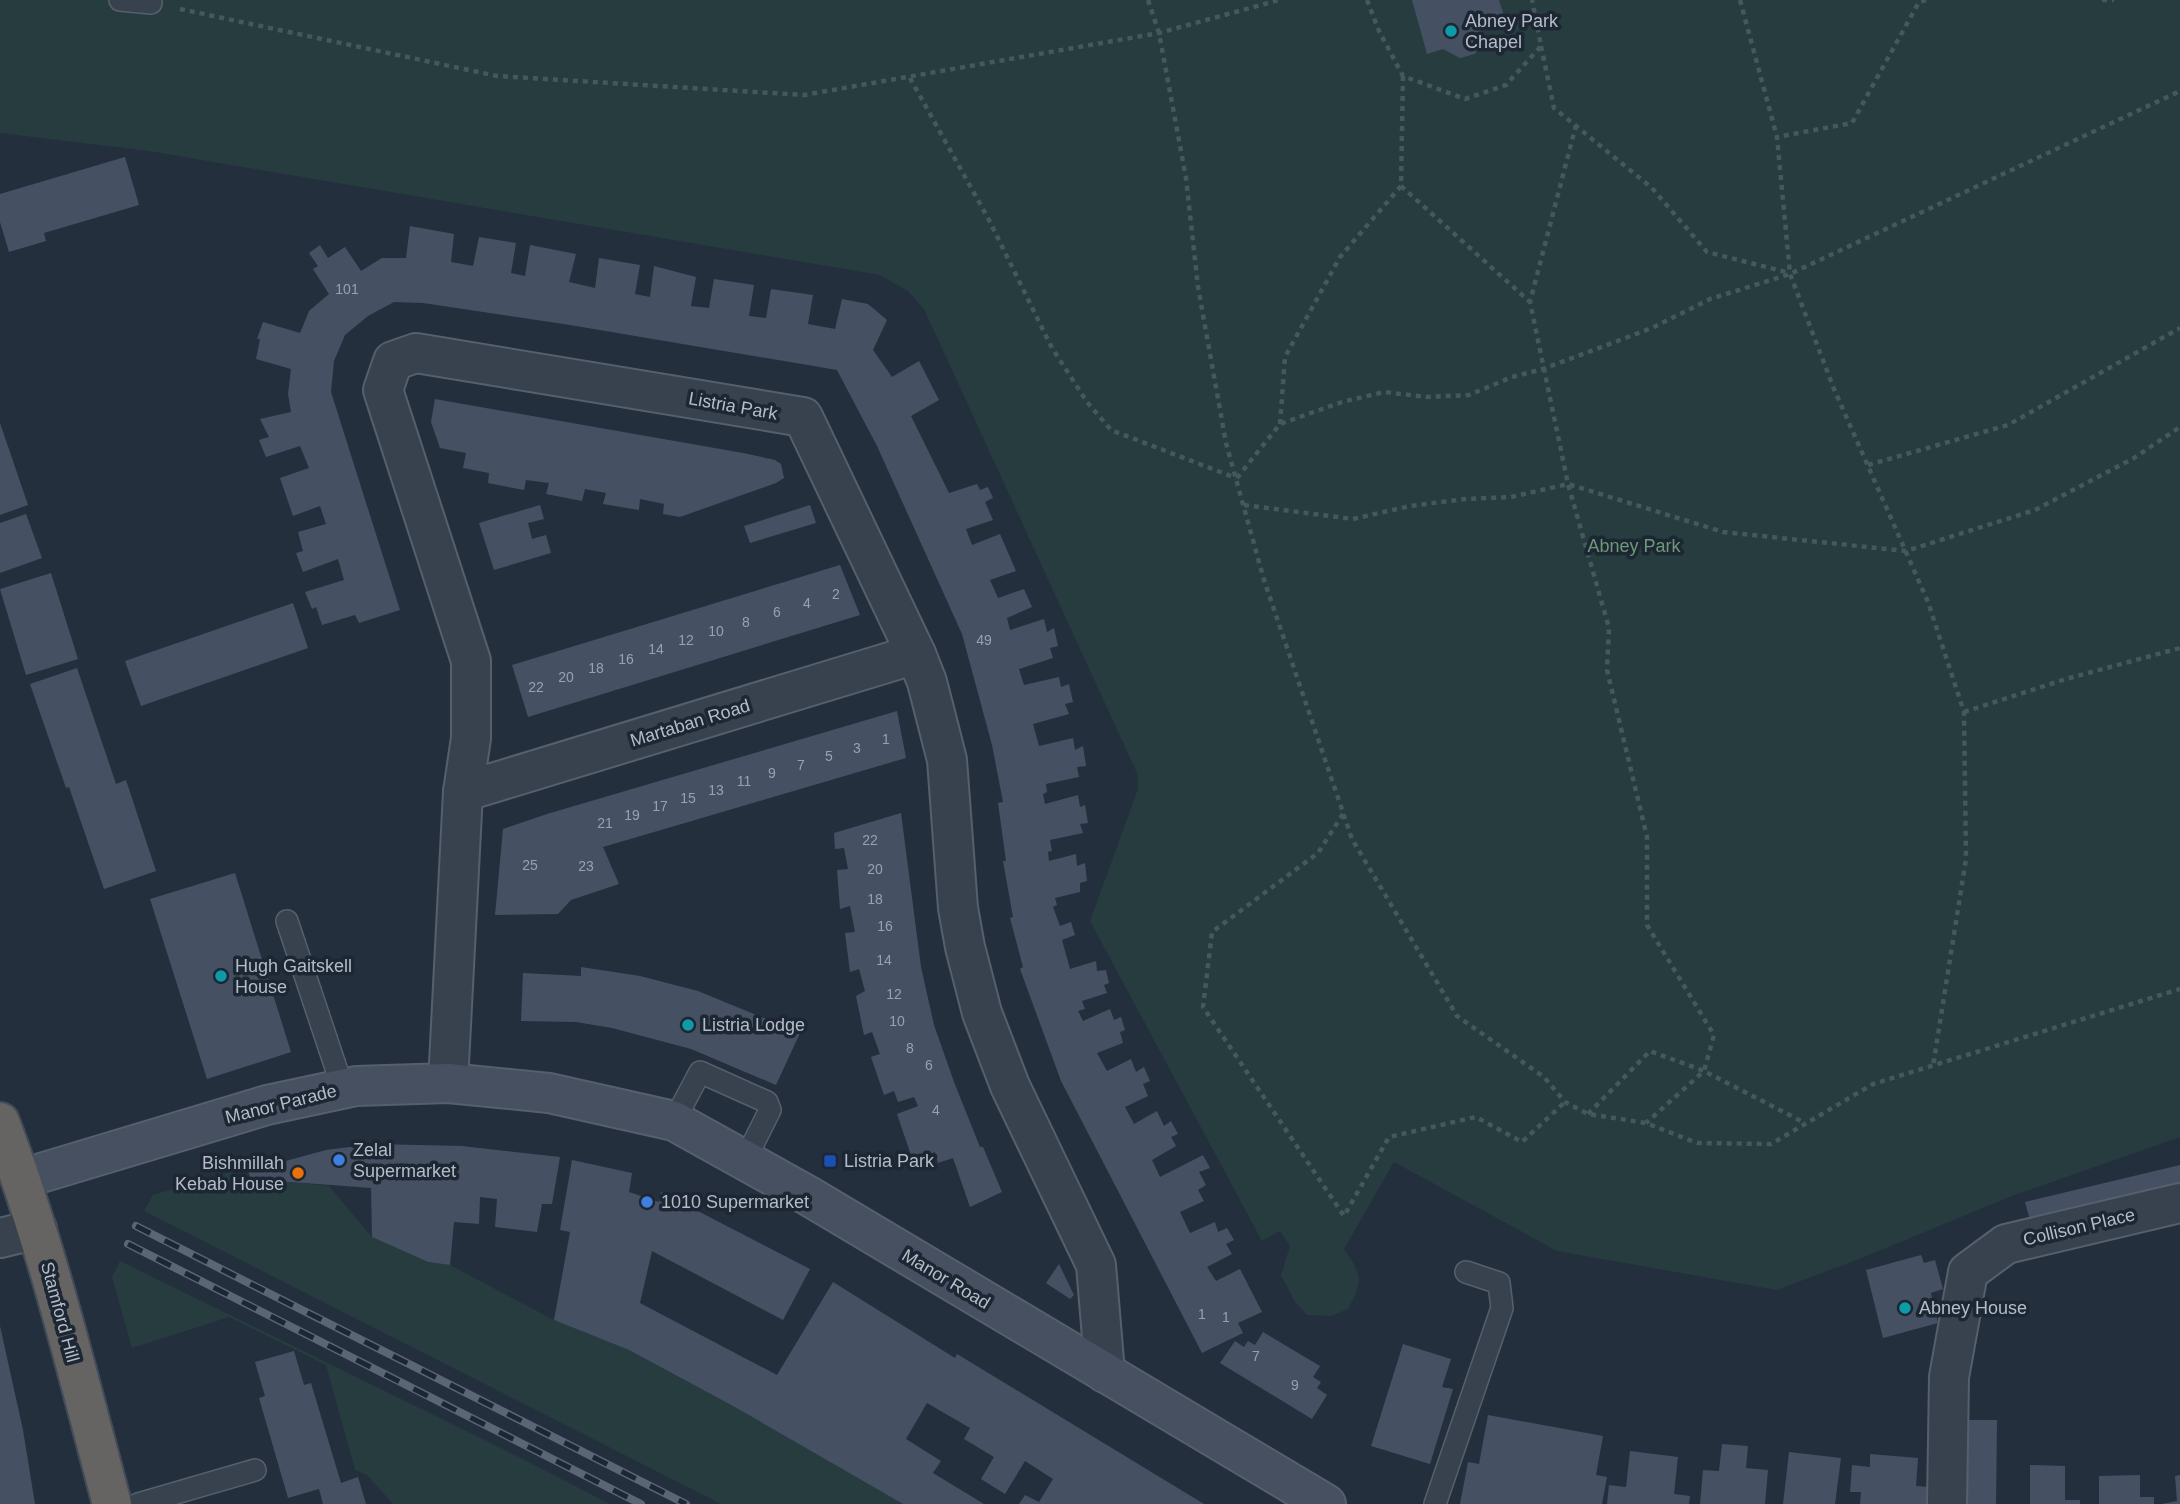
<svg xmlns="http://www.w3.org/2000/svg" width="2180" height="1504" font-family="Helvetica,sans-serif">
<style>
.green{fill:#263c3f}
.building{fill:#455162}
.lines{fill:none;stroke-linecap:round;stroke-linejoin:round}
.service-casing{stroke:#565f6c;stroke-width:24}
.minor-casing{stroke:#565f6c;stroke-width:42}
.secondary-casing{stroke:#565f6c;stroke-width:42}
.trunk-casing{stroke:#434c59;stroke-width:42}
.path{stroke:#44595c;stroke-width:4.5;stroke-dasharray:5 5;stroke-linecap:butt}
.service{stroke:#38414e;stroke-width:21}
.minor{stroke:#38414e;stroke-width:38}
.secondary{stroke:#465061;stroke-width:38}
.trunk{stroke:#656462;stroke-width:38}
.rail-casing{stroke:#5a6575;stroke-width:8}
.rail{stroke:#1d2633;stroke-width:5;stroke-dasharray:16;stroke-linecap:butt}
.culture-dot{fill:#0f9aa8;stroke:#1d2633;stroke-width:2.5}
.shop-dot{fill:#3f7fe0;stroke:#1d2633;stroke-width:2.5}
.transit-dot{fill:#1a4fb4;stroke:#1d2633;stroke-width:2.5}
.food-dot{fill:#e8710a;stroke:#1d2633;stroke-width:2.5}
.labels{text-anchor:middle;stroke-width:7;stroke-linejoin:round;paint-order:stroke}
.number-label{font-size:14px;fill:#98a1af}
.poi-label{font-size:18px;fill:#b4bcc9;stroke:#1d2633;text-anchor:start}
.street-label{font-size:18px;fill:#b4bcc9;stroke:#1d2633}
.park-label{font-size:18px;fill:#6b9a76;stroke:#1d2633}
</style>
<rect width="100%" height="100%" fill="#242f3e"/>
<!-- green -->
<g class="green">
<path d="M0 0H2180V1137L2012 1196 1859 1259 1777 1290 1557 1251 1394 1162 1344 1249C1362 1275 1364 1280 1348 1309L1331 1316 1307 1315 1295 1302 1281 1275 1290 1246 1280 1231 1262 1241 1090 921 1138 789 1137 773 924 309 908 291 880 275 149 151 0 133Z"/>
<polygon points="233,1171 235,1176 329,1186 372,1237 428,1262 450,1265 554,1320 629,1350 733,1406 903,1504 721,1504 144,1211 153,1195"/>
<polygon points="120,1261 511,1453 610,1504 393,1504 367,1475 355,1470 326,1365 229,1317 132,1348 112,1277"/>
</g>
<!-- building -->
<g class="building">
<polygon points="1412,0 1499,0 1504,16 1479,23 1483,39 1475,54 1460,58 1443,49 1427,54"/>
<polygon points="125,157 139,205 44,233 46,241 9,252 0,222 0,194"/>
<polygon points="410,226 454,234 451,262 473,266 479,237 516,243 511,273 525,276 530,245 576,254 569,282 595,288 599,258 640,265 635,294 650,297 654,266 696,277 691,306 709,308 714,279 754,285 749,316 766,318 771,289 813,295 808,324 835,329 842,299 868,304 887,320 873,350 892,377 919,361 939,400 911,416 949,493 977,484 980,490 988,487 993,498 985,502 993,520 966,529 972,545 1000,534 1016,571 990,580 998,598 1024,589 1032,607 1007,618 1010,630 1044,619 1047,632 1054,628 1058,646 1050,648 1053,658 1019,669 1024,685 1059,677 1061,687 1069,684 1073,702 1065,704 1069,714 1033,724 1039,746 1073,738 1075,750 1083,746 1086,766 1077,767 1079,777 1046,784 1047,792 1043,794 1045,804 1078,795 1080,807 1085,805 1088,823 1080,824 1083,833 1050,840 1052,851 1048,852 1049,861 1076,854 1077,866 1085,863 1087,881 1080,883 1080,892 1055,898 1057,905 1053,907 1060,926 1071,922 1075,935 1062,940 1070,969 1096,961 1097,971 1106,970 1109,983 1104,985 1107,993 1082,1001 1085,1009 1078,1011 1083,1021 1110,1009 1114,1020 1121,1017 1125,1030 1120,1032 1123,1043 1097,1053 1107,1071 1131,1059 1136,1072 1144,1067 1150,1081 1143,1084 1148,1096 1125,1107 1134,1124 1157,1111 1164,1126 1171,1121 1178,1134 1171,1137 1176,1146 1152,1160 1160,1177 1203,1155 1210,1168 1199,1172 1206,1185 1198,1190 1204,1201 1180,1212 1190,1233 1215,1222 1218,1232 1227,1228 1234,1240 1226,1244 1232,1254 1207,1267 1216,1281 1240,1269 1262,1312 1238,1323 1243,1333 1202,1353 1061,1081 1020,969 1023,967 1010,918 1013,917 1003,861 1006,861 998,803 1003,802 992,745 962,634 877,446 837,370 570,325 423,303 394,302 368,316 345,335 334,361 331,392 400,610 359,623 355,615 322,625 316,607 312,609 305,592 344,580 338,559 303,572 296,553 303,551 298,532 326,524 320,506 293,516 280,478 309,468 300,446 266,457 259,440 269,437 260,419 291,412 288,394 291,369 256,359 260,339 257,339 263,322 300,333 309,311 329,294 313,269 318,266 309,253 320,245 328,258 345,247 361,271 382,258 406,258"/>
<polygon points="435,399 743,453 775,460 781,464 784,478 776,483 680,517 663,514 664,504 640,499 639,510 603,504 606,493 585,489 582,501 546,494 549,483 526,480 524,490 488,483 489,473 463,468 466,453 440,448 431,422"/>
<polygon points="0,423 28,505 0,515"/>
<polygon points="540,505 544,519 528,523 532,539 546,535 551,553 494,570 479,523"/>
<polygon points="810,505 816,523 750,543 744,526"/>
<polygon points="26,514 42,558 0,573 0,523"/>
<polygon points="840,565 860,615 528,717 512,665"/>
<polygon points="51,573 78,659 26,675 0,589"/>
<polygon points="293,603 308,648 141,706 125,661"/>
<polygon points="77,668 116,784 126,780 156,871 104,889 69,787 66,788 30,684"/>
<polygon points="897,711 906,758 603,847 619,884 571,900 558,914 495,915 503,829 547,814"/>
<polygon points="901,813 921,967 934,1025 954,1082 980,1147 983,1147 1002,1192 970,1207 953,1158 938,1163 935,1152 913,1161 897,1114 918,1106 914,1097 898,1102 894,1091 884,1095 871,1057 880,1054 872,1032 864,1035 856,996 865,991 859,969 850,972 845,933 855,932 850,906 840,909 837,870 848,869 844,848 835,849 834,833"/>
<polygon points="235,873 291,1052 207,1079 150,899"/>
<polygon points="581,967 640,976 698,991 800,1033 776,1085 691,1049 612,1028 576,1022 521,1021 523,973 581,976"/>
<polygon points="373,1144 462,1146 560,1157 552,1204 542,1204 537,1232 495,1227 497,1199 480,1197 479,1224 454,1222 450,1265 428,1262 372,1237 371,1188 277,1181 250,1177 248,1171 326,1150"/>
<polygon points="572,1160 632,1173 629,1192 659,1202 661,1192 810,1269 783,1320 652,1251 640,1303 777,1375 833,1282 955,1358 957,1354 1204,1504 1019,1504 1025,1495 1039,1502 1053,1479 1025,1461 1005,1494 981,1479 994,1457 964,1439 970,1428 927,1403 906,1439 941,1461 933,1473 984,1504 903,1504 733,1406 629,1350 554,1320 570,1232 560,1230"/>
<polygon points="2180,1165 2180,1197 2033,1231 2025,1202"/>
<polygon points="1921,1255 1924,1263 1935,1260 1943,1289 1931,1293 1938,1323 1883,1338 1866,1270"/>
<polygon points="1059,1264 1074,1295 1070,1299 1046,1283"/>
<polygon points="0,1326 23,1430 35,1504 0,1504"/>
<polygon points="1263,1332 1320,1366 1313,1377 1321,1382 1317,1388 1327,1395 1312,1419 1220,1363 1235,1341 1244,1347 1248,1341 1255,1345"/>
<polygon points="1403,1344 1451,1359 1442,1387 1453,1389 1430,1464 1371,1446"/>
<polygon points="294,1351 304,1385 311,1383 341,1483 358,1477 366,1504 323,1504 319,1489 288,1498 259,1398 265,1396 255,1362"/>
<polygon points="1488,1415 1603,1436 1596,1475 1607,1477 1602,1504 1460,1504 1468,1462 1479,1464"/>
<polygon points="1960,1420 1997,1420 1996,1504 1959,1504"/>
<polygon points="1722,1444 1748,1446 1746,1468 1768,1470 1765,1504 1700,1504 1703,1470 1719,1471"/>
<polygon points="1630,1451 1678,1457 1674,1494 1690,1496 1689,1504 1607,1504 1609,1485 1626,1487"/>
<polygon points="1789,1452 1841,1458 1835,1504 1783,1504"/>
<polygon points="1870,1454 1918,1458 1916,1486 1929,1487 1928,1504 1860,1504 1861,1492 1850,1492 1852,1465 1870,1467"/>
<polygon points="2030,1465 2065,1466 2065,1500 2080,1500 2080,1504 2030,1504"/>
<polygon points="2140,1475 2140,1497 2154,1497 2154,1504 2099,1504 2099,1476"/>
<polygon points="2180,1475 2180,1504 2162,1504 2177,1501 2175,1476"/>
</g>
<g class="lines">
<defs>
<g id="service">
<polyline points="120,0 151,3"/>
<polyline points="287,921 343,1089"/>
<polyline points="674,1121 700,1072 767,1102 770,1110 745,1160"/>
<polyline points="138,1504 255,1470"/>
<polyline points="1435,1504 1502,1308 1499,1283 1466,1272"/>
</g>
<g id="minor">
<polyline points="463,792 916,654"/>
<polyline points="448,1083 463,792 471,738 471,661 383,390 393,361 416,353 803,417 916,654 927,682 947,760 958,908 965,947 982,1013 1010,1086 1096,1265 1105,1373"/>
<polyline points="0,1238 37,1229"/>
<polyline points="1947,1504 1949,1377 1968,1272 2006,1244 2180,1203"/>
</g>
<polyline id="secondary" points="21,1179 267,1105 356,1086 448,1083 549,1093 674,1121 807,1195 1326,1504"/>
<path id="trunk" d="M0 1122C47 1246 78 1376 112 1504"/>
</defs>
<!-- service casing -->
<use href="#service" class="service-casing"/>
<!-- minor casing -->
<use href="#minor" class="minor-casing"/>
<!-- secondary casing -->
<use href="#secondary" class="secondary-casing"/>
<!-- trunk casing -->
<use href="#trunk" class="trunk-casing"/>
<!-- path -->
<g class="path">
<polyline points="1148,0 1159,33 1186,178 1198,287 1226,443 1264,580 1352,839 1457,1016 1544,1077 1565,1102 1588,1114 1646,1123 1697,1143 1771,1144 1873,1084 2180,989"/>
<polyline points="1367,0 1379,31 1403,76 1465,99 1506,85 1541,46 1532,0"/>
<polyline points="1740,0 1777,137"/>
<polyline points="1926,0 1919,2 1852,123 1777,137 1790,274 1834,389 1928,602 1964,712 1966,859 1933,1066"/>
<polyline points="2102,0 2114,0"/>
<polyline points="180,9 497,76 804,95 1159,33 1279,0"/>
<polyline points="1541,46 1554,108 1652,188 1707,252 1790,273"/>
<polyline points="1403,76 1401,186 1530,302"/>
<polyline points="910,78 989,220 1052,348 1087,402 1111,430 1236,478"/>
<polyline points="1576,125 1530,302 1568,484 1609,628 1607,670 1647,837 1647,925 1714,1035 1704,1071 1805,1123"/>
<polyline points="1280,424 1285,357 1340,257 1401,186"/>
<polyline points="1868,465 2008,425 2180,328"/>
<polyline points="1237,478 1280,424 1342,402 1384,392 1427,397 1469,395 1512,377 1543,369 1652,328 1710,299 1790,274 2180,91"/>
<polyline points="1244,505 1353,519 1410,506 1465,499 1511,497 1568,484 1723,532 1906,551 2035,510 2134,458 2180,427"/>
<polyline points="1964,712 2066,679 2180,648"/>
<polyline points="1343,814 1318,853 1212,932 1203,1007 1344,1216 1389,1137 1476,1117 1522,1142 1565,1102"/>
<polyline points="1588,1114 1650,1051 1704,1071 1646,1123"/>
</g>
<!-- service -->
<use href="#service" class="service"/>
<!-- minor -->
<use href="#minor" class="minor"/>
<!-- secondary -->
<use href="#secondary" class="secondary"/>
<!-- trunk -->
<use href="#trunk" class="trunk"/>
<defs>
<g id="rail">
<polyline points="136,1226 686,1504"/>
<polyline points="128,1244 641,1504"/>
</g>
</defs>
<!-- rail casing -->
<use href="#rail" class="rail-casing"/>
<!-- rail -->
<use href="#rail" class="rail"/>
</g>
<!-- markers -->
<g class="culture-dot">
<circle cx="1451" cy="31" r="7"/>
<circle cx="221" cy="976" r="7"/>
<circle cx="688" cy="1025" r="7"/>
<circle cx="1905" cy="1308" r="7"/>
</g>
<g class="shop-dot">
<circle cx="339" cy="1160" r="7"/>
<circle cx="647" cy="1202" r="7"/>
</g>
<rect class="transit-dot" x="823" y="1154" width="14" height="14" rx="3.5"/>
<circle class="food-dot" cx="298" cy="1173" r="7"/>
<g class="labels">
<!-- number labels -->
<g class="number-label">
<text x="347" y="294">101</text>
<text x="836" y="599">2</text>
<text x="807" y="608">4</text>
<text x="777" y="617">6</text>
<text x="746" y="627">8</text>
<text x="716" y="636">10</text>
<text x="686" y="645">12</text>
<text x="984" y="645">49</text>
<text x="656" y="654">14</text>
<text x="626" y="664">16</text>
<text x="596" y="673">18</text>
<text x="566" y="682">20</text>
<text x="536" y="692">22</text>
<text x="886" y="744">1</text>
<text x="857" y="753">3</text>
<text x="829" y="761">5</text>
<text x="801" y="770">7</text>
<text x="772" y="778">9</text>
<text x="744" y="786">11</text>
<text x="716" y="795">13</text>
<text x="688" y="803">15</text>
<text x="660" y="811">17</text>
<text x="632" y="820">19</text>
<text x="605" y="828">21</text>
<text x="870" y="845">22</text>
<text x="530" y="870">25</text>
<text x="586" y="871">23</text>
<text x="875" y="874">20</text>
<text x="875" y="904">18</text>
<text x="885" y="931">16</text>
<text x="884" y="965">14</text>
<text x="894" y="999">12</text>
<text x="897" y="1026">10</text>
<text x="910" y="1053">8</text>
<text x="929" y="1070">6</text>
<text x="936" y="1115">4</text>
<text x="1202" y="1319">1</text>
<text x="1226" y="1322">1</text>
<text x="1256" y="1361">7</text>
<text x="1295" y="1390">9</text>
</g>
<!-- poi labels -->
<g class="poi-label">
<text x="1465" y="27">Abney Park<tspan x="1465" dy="21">Chapel</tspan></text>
<text x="235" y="972">Hugh Gaitskell<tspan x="235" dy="21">House</tspan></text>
<text x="702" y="1031">Listria Lodge</text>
<text x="353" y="1156">Zelal<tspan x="353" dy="21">Supermarket</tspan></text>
<text x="844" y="1167">Listria Park</text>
<text x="284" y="1169" text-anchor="end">Bishmillah<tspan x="284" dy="21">Kebab House</tspan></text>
<text x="661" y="1208">1010 Supermarket</text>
<text x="1919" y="1314">Abney House</text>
</g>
<!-- street labels -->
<g class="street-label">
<text transform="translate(733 406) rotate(10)" y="6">Listria Park</text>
<text transform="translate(690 723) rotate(-17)" y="6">Martaban Road</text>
<text transform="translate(281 1104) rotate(-14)" y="6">Manor Parade</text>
<text transform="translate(2079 1227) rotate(-13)" y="6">Collison Place</text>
<text transform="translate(946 1279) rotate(31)" y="6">Manor Road</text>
<text transform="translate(60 1312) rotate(75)" y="6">Stamford Hill</text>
</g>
<!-- park labels -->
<g class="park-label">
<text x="1634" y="552">Abney Park</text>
</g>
</g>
</svg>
